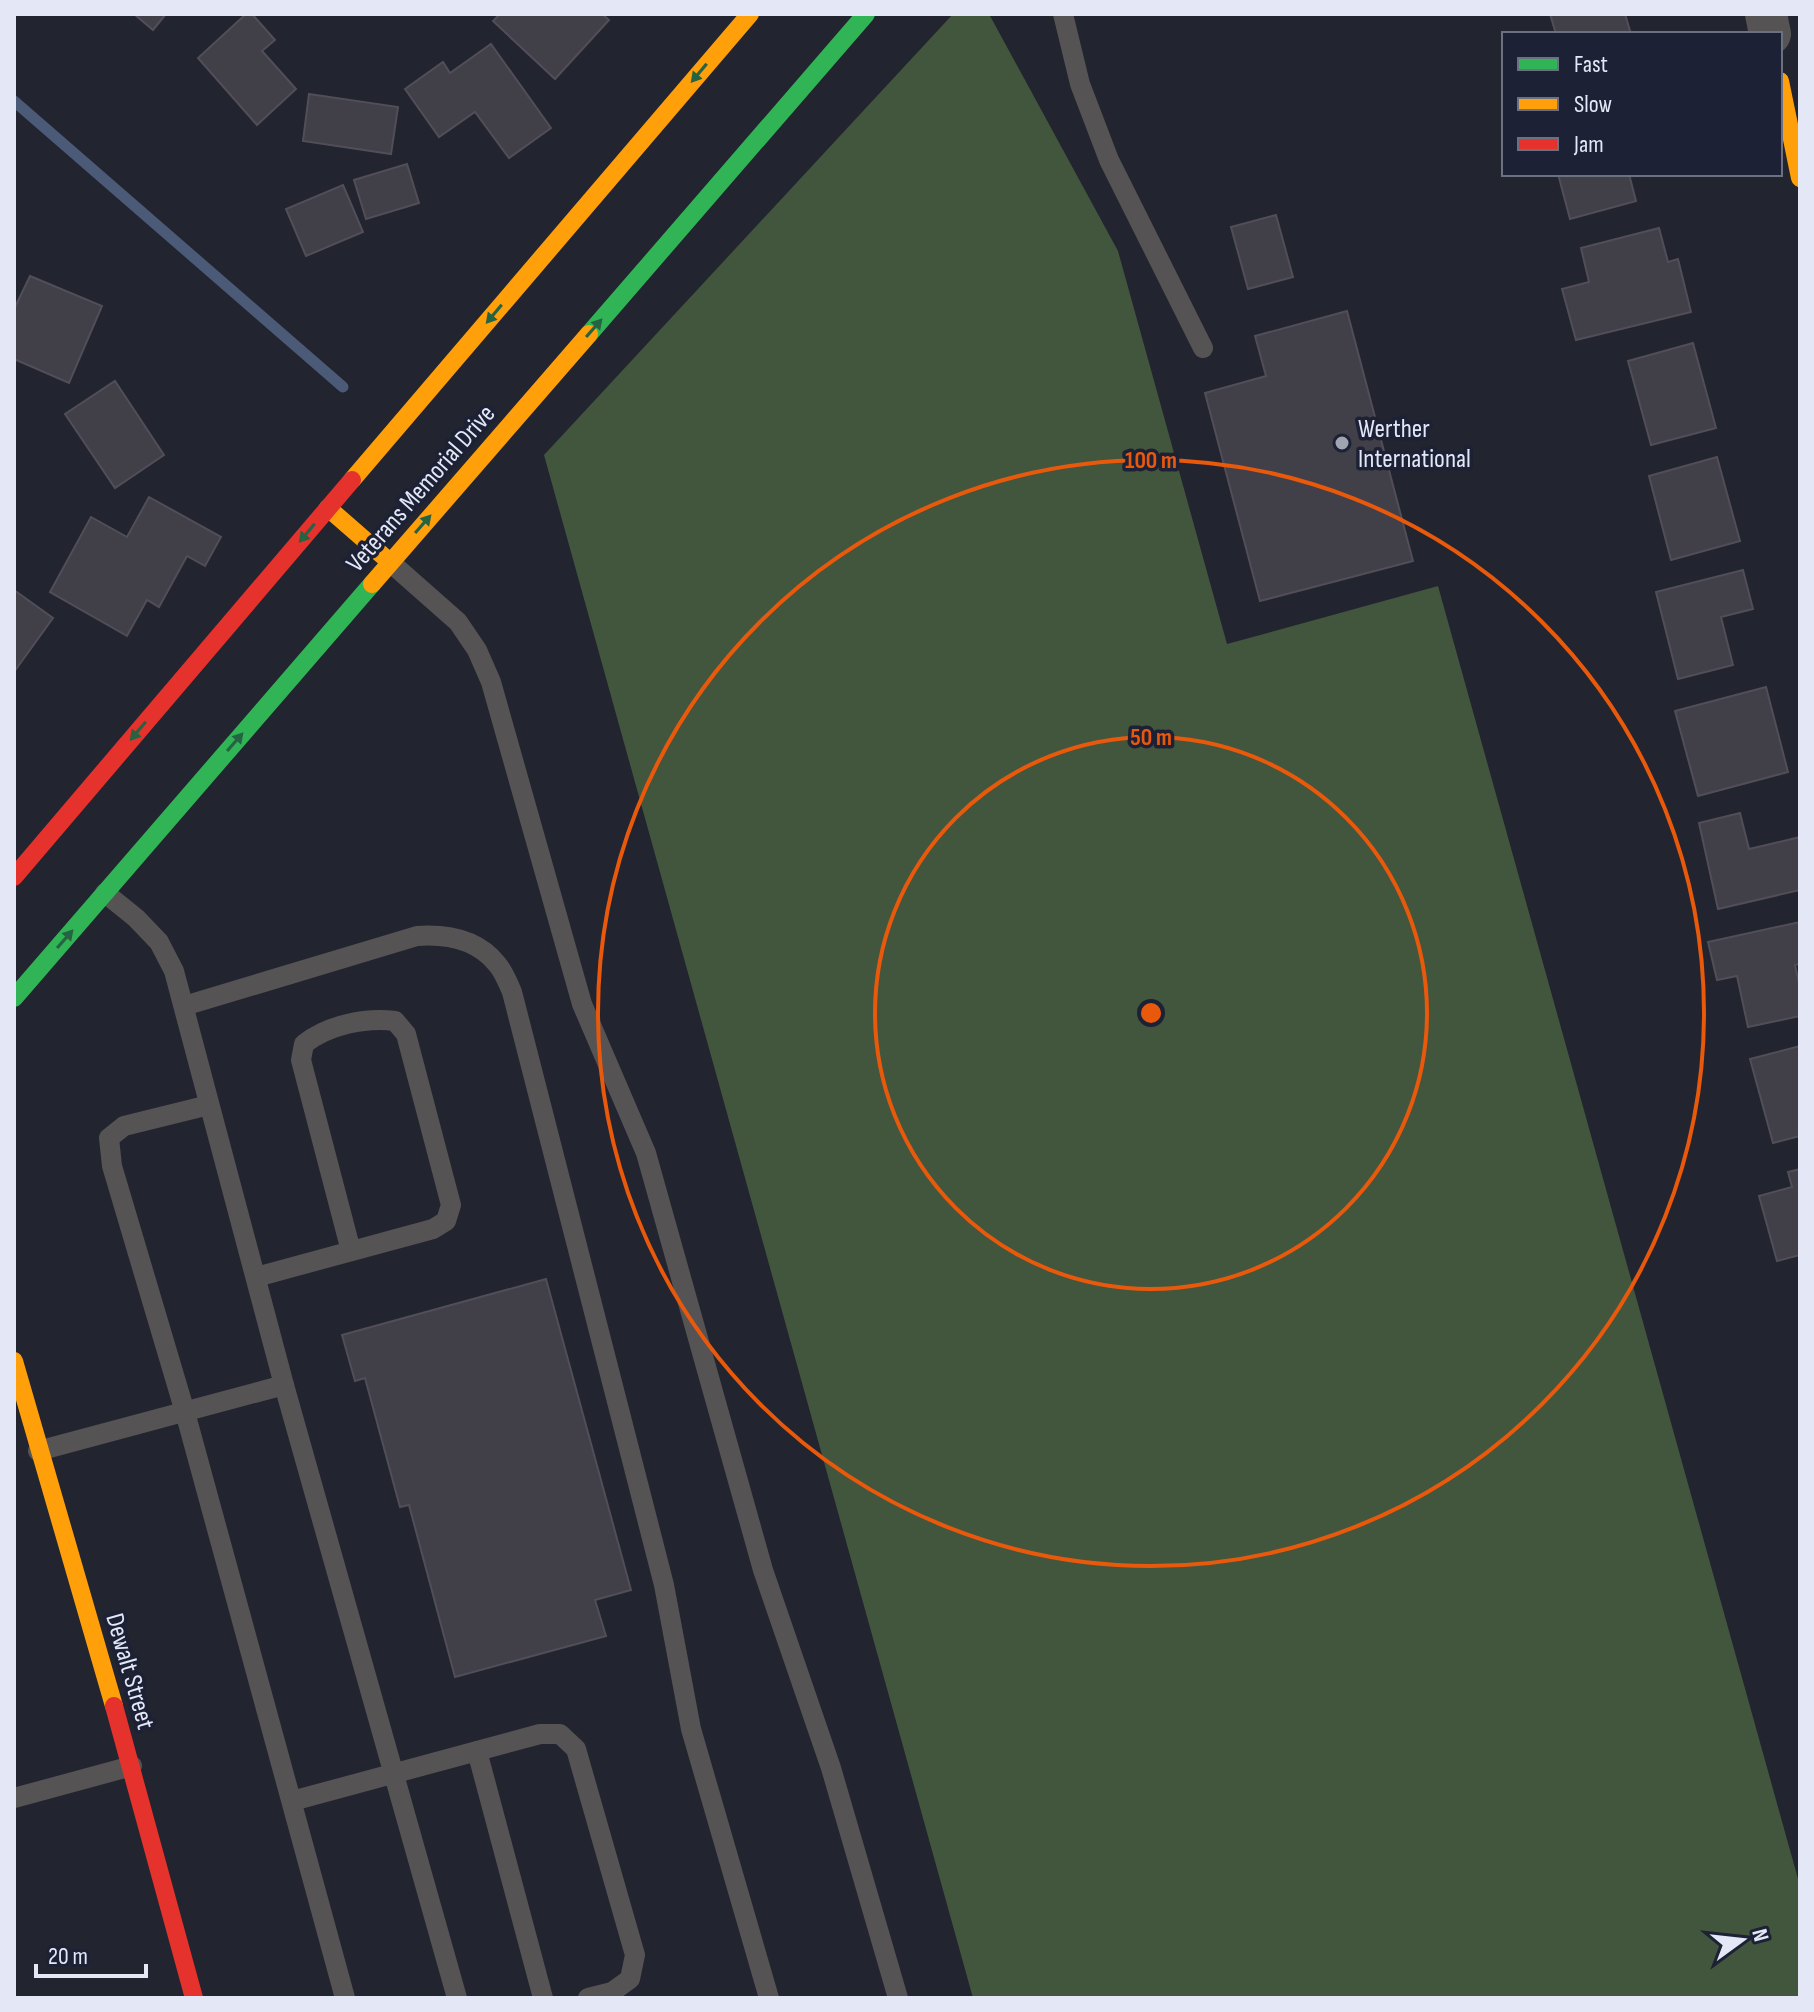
<svg xmlns="http://www.w3.org/2000/svg" width="1814" height="2012" font-family="'Sofia Sans Condensed',sans-serif">
<style>
.forest{fill:#42553d}
.lines{fill:none;stroke-linecap:round;stroke-linejoin:round}
.stream{stroke:#4a5a77;stroke-width:11}
.building{fill:#413f47;stroke:#514e58;stroke-width:2}
.lane{stroke:#565354;stroke-width:20}
.street{stroke:#565354;stroke-width:42}
.fast{stroke:#30b455;stroke-width:18}
.slow{stroke:#ff9f0a;stroke-width:18}
.jam{stroke:#e5322d;stroke-width:18}
.oneway{fill:#256343}
.ring{fill:none;stroke:#e8590c;stroke-width:4}
.poi-dot{fill:#a0a3b0;stroke:#1c2135;stroke-width:3}
.labels{text-anchor:middle;stroke-width:7;stroke-linejoin:round;paint-order:stroke}
.poi-label{font-size:26px;fill:#e4e8f6;stroke:#1c2135;text-anchor:start}
.street-label{font-size:26px;fill:#e4e8f6;stroke:#1c2135}
.centre{fill:#e8590c;stroke:#1c2135;stroke-width:4}
.ring-label{font-size:24px;text-anchor:middle;font-weight:bold;fill:#e8590c;stroke:#1c2135;stroke-width:7;stroke-linejoin:round;paint-order:stroke}
</style>
<rect width="100%" height="100%" fill="#22242f"/>
<!-- forest -->
<polygon class="forest" points="953,14 989,14 1118,251 1227,644 1438,586 1800,1886 1800,1998 973,1998 544,455"/>
<g class="lines">
<!-- stream -->
<polyline class="stream" points="14,101 343,387"/>
</g>
<!-- building -->
<g class="building">
<polygon points="134,14 166,14 153,30"/>
<polygon points="246,14 252,14 275,40 262,51 296,89 257,125 198,58"/>
<polygon points="500,14 602,14 609,20 555,79 493,21"/>
<polygon points="1550,14 1625,14 1631,34 1556,34"/>
<polygon points="491,44 551,128 509,158 475,112 439,137 405,89 443,62 450,73"/>
<polygon points="309,94 398,107 391,154 303,141"/>
<polygon points="407,164 419,203 366,219 354,180"/>
<polygon points="1558,174 1629,174 1636,201 1570,219"/>
<polygon points="343,185 363,232 306,256 286,209"/>
<polygon points="1276,215 1293,277 1248,289 1231,227"/>
<polygon points="1659,228 1668,262 1678,259 1691,312 1576,340 1562,289 1589,282 1581,248"/>
<polygon points="30,276 102,306 69,383 14,359 14,309"/>
<polygon points="1347,311 1413,561 1260,601 1205,393 1266,376 1255,336"/>
<polygon points="1693,343 1716,428 1651,445 1628,361"/>
<polygon points="115,381 164,455 115,488 65,414"/>
<polygon points="1717,457 1740,541 1671,560 1649,476"/>
<polygon points="149,497 221,537 205,566 187,556 159,607 147,600 127,636 50,592 91,517 127,537"/>
<polygon points="1743,570 1753,609 1721,617 1733,665 1678,679 1656,592"/>
<polygon points="14,590 53,618 14,672"/>
<polygon points="1766,687 1788,772 1698,796 1675,711"/>
<polygon points="1740,813 1749,849 1800,837 1800,890 1718,909 1699,823"/>
<polygon points="1800,922 1800,964 1795,965 1800,988 1800,1016 1748,1027 1737,976 1717,980 1708,942"/>
<polygon points="1800,1046 1800,1136 1773,1143 1750,1059"/>
<polygon points="1800,1169 1800,1255 1777,1261 1759,1196 1792,1187 1788,1172"/>
<polygon points="546,1279 631,1590 595,1600 606,1636 455,1677 409,1505 400,1507 365,1378 355,1381 342,1335"/>
</g>
<g class="lines">
<!-- lane -->
<g class="lane">
<polyline points="1063,14 1080,84 1109,160 1203,348"/>
<polyline points="390,562 458,622 477,650 491,682 582,1004 646,1153 763,1570 831,1768 898,1998"/>
<polyline points="105,893 136,918 159,942 174,971 284,1385 457,1998"/>
<path d="M184 1006 417 936C446 934 477 939 497 964 504 972 508 983 512 992L664 1585 691 1729 769 1998"/>
<polyline points="209,1105 124,1126 109,1138 112,1166 185,1412 345,1998"/>
<path d="M256 1277 433 1229 446 1221 451 1205 406 1034 395 1021C366 1017 328 1025 304 1044L301 1060 351 1251"/>
<polyline points="38,1451 284,1385"/>
<polyline points="477,1751 543,1998"/>
<polyline points="14,1798 132,1766"/>
<polyline points="292,1801 540,1734 560,1734 576,1749 635,1955 630,1979 612,1992 588,1998"/>
</g>
<!-- street -->
<polyline class="street" points="1766,14 1770,34"/>
<!-- fast -->
<g class="fast">
<polyline points="589,334 866,14"/>
<polyline points="14,998 372,584"/>
</g>
<!-- slow -->
<g class="slow">
<polyline points="1780,81 1800,178"/>
<polyline points="352,480 750,14"/>
<polyline points="328,508 390,562"/>
<polyline points="372,584 589,334"/>
<polyline points="14,1361 114,1706"/>
</g>
<!-- jam -->
<g class="jam">
<polyline points="14,877 352,480"/>
<polyline points="114,1706 194,1998"/>
</g>
</g>
<!-- one-way arrows -->
<defs><path id="oneway-solid" d="M-6-.8H1V-3.2L6.5 0L1 3.2V.8H-6Z" transform="scale(2)"/></defs>
<g class="oneway">
<use href="#oneway-solid" transform="translate(699 73) rotate(130)"/>
<use href="#oneway-solid" transform="translate(494 314) rotate(130)"/>
<use href="#oneway-solid" transform="translate(594 328) rotate(-49)"/>
<use href="#oneway-solid" transform="translate(423 524) rotate(-49)"/>
<use href="#oneway-solid" transform="translate(307 533) rotate(130)"/>
<use href="#oneway-solid" transform="translate(138 731) rotate(130)"/>
<use href="#oneway-solid" transform="translate(235 742) rotate(-49)"/>
<use href="#oneway-solid" transform="translate(65 939) rotate(-49)"/>
</g>
<!-- distance rings -->
<g class="ring">
<circle cx="1151" cy="1013" r="276"/>
<circle cx="1151" cy="1013" r="553"/>
</g>
<!-- markers -->
<circle class="poi-dot" cx="1342" cy="443" r="8"/>
<g class="labels">
<!-- poi labels -->
<g class="poi-label">
<text x="1358" y="437">Werther<tspan x="1358" dy="30">International</tspan></text>
</g>
<!-- street labels -->
<g class="street-label">
<text transform="translate(420 488) rotate(-49)" y="9">Veterans Memorial Drive</text>
<text transform="translate(131 1671) rotate(74)" y="9">Dewalt Street</text>
</g>
</g>
<circle cx="1151" cy="1013" r="12" class="centre"/>
<g class="ring-label">
<text x="1151" y="468">100 m</text>
<text x="1151" y="745">50 m</text>
</g>
<!-- border -->
<rect width="1814" height="2012" fill="none" stroke="#e4e8f6" stroke-width="32"/>
<!-- legend -->
<rect x="1502" y="32" width="280" height="144" fill="#1c2135" stroke="#6c7182" stroke-width="2"/>
<rect x="1518" y="58" width="40" height="12" fill="#30b455" stroke="#6c7182" stroke-width="2"/>
<text x="1574" y="72" font-size="24" fill="#e4e8f6">Fast</text>
<rect x="1518" y="98" width="40" height="12" fill="#ff9f0a" stroke="#6c7182" stroke-width="2"/>
<text x="1574" y="112" font-size="24" fill="#e4e8f6">Slow</text>
<rect x="1518" y="138" width="40" height="12" fill="#e5322d" stroke="#6c7182" stroke-width="2"/>
<text x="1574" y="152" font-size="24" fill="#e4e8f6">Jam</text>
<!-- north arrow -->
<g transform="translate(1742 1940) rotate(75)" stroke="#1c2135" stroke-width="6" paint-order="stroke">
<path d="M0-6L14 30L0 20L-14 30Z" fill="#e4e8f6"/>
<text y="-12" font-size="22" font-weight="bold" text-anchor="middle" fill="#e4e8f6">N</text>
</g>
<!-- scale -->
<path d="M36 1964v12h110v-12" fill="none" stroke="#e4e8f6" stroke-width="4"/>
<text x="48" y="1964" font-size="24" fill="#e4e8f6" stroke="#1c2135" stroke-width="6" paint-order="stroke">20 m</text>
</svg>
